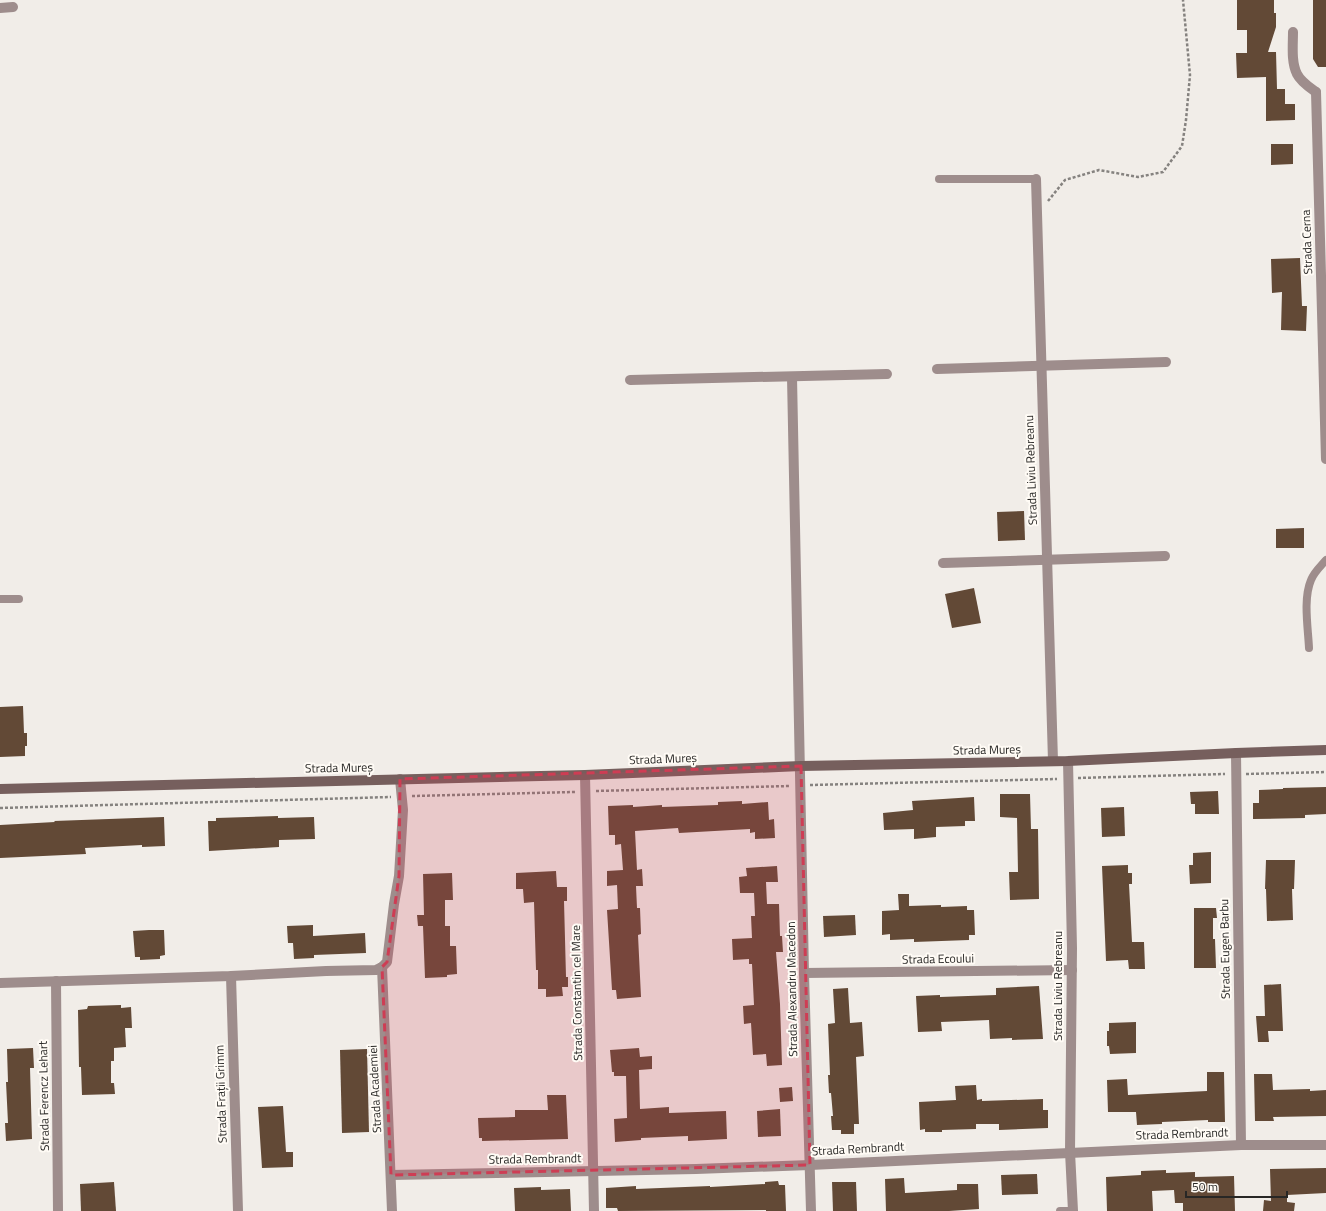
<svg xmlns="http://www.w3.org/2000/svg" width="1326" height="1211" font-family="'Titillium Web',sans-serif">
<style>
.building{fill:#624936}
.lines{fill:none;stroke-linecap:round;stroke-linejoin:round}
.path{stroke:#85827f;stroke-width:2.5;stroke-dasharray:3 2;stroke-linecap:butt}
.lane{stroke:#9e8d8c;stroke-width:8}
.street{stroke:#9e8d8c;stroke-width:10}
.secondary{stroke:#765f5d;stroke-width:10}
.marked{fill:#ce3d54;fill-opacity:0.2;stroke:#ce3d54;stroke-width:3;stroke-dasharray:8 5;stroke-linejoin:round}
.labels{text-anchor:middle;stroke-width:4;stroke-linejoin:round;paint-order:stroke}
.street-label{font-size:12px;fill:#282725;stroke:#fffbf5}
</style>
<rect width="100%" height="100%" fill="#f1ede8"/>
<!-- building -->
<g class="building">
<polygon points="1237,0 1274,0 1274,13 1276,13 1276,27 1268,52 1276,52 1277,89 1285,89 1285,104 1295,104 1295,120 1266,121 1266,77 1237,78 1236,53 1247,53 1247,30 1237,30"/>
<polygon points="1313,0 1326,0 1326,67 1318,67 1313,59"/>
<polygon points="1271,144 1293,144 1293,164 1271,165"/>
<polygon points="1300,258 1302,306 1307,306 1306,331 1281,330 1282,292 1272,293 1271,259"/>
<polygon points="1024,511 1025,540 998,541 997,512"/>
<polygon points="1304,528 1304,548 1276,548 1276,529"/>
<polygon points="974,588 981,623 952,628 945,594"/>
<polygon points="23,706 24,733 27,733 27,746 25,746 25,756 0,757 0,707"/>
<polygon points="1326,787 1326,814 1305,815 1305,818 1253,819 1253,803 1259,803 1259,790 1283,789 1283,788"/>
<polygon points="1218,791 1219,814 1195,814 1195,804 1191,804 1190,792"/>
<polygon points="1000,794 1030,794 1031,829 1038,829 1039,899 1010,900 1009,872 1018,872 1017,818 1000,817"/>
<polygon points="974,797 975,821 965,821 965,826 936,827 936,837 914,839 914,829 884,830 883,813 913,810 912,801"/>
<polygon points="742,801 742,804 768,802 769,820 774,819 775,838 755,839 755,832 750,833 750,829 679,833 678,828 635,831 637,870 642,869 643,886 636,886 637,908 640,908 641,934 638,935 641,997 617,999 616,990 612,990 607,910 618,909 617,885 607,886 607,871 623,870 621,844 615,845 615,835 609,835 608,806 633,805 633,807 662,805 662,807 718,805 718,802"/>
<polygon points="1124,807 1125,836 1102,837 1101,808"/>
<polygon points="278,816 278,818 314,817 315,839 279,840 279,847 209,851 208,821 216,821 216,818"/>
<polygon points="164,817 165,846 142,847 142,845 85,848 86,854 0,858 0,825 55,822 54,821"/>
<polygon points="1211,852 1211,883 1190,884 1189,865 1193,865 1193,853"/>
<polygon points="1266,860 1295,860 1294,889 1292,889 1293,920 1267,921 1266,889 1265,889"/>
<polygon points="1128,865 1128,873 1132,873 1132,884 1129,884 1132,942 1144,942 1145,969 1129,969 1128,960 1106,961 1102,866"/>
<polygon points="777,866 778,882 766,882 767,904 779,904 780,936 782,936 783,952 776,952 780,1004 782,1065 767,1066 766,1054 753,1055 751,1023 744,1024 743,1006 754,1005 752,964 749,964 749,959 733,960 732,939 752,938 751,916 755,916 754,893 740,893 739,877 747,876 746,868"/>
<polygon points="556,871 557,887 567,887 567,901 564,901 566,977 568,977 568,987 562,987 563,996 546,997 546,989 538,989 538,970 536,970 534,902 524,903 523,889 516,889 516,873"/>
<polygon points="452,873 453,900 445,900 445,926 450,926 450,946 456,946 457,974 447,975 447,977 425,978 423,926 418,926 417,915 424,915 423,874"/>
<polygon points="898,894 909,894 909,906 941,905 941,907 967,906 967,910 974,910 975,935 969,935 969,940 914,942 914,939 890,940 890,934 882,935 882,911 899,910"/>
<polygon points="1194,908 1216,908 1217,918 1213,918 1213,939 1215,939 1216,968 1194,968"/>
<polygon points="855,915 856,935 824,937 823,916"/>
<polygon points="313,925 313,936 365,933 366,953 314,955 314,958 294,959 293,943 288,943 287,926"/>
<polygon points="149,930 164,930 165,955 160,956 160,959 140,960 140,957 135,957 133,931"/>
<polygon points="1281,984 1283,1031 1268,1031 1269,1042 1258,1042 1256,1016 1265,1016 1264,985"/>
<polygon points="1039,986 1043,1039 1012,1040 1012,1038 990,1039 989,1020 941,1022 942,1031 918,1032 916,996 940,995 940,997 996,995 996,988"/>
<polygon points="848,988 850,1023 862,1022 864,1056 856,1057 859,1124 854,1124 854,1134 841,1134 841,1130 832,1130 831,1116 833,1116 831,1093 829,1093 828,1075 830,1075 828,1024 835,1023 833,989"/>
<polygon points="121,1005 121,1008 131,1007 132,1028 125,1028 126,1047 114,1048 114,1061 111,1061 111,1083 114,1083 115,1094 82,1095 81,1067 79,1067 78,1010 87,1009 88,1006"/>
<polygon points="1136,1022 1136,1053 1110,1054 1109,1046 1107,1046 1107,1031 1109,1031 1109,1023"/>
<polygon points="33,1048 34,1068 30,1068 32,1139 6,1141 5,1123 8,1123 6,1082 8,1082 7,1049"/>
<polygon points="639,1048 640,1057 652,1056 652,1069 639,1070 640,1109 669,1107 669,1113 726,1111 727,1139 688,1141 688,1136 641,1138 641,1140 615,1142 614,1119 627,1118 626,1076 614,1076 614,1072 612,1072 610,1050"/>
<polygon points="367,1049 369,1132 342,1133 340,1050"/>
<polygon points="1207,1072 1224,1072 1225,1122 1208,1122 1208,1120 1162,1122 1162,1124 1137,1125 1136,1112 1108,1112 1107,1080 1127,1079 1128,1095 1207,1091"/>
<polygon points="1254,1074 1272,1074 1273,1090 1310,1089 1310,1091 1326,1090 1326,1116 1273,1117 1274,1121 1255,1121"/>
<polygon points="976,1085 977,1100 982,1099 982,1101 1043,1099 1043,1110 1048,1110 1048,1128 999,1130 999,1124 976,1124 976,1129 942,1130 942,1132 925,1132 925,1129 920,1130 919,1102 956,1100 955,1086"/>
<polygon points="792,1087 793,1101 780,1102 779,1088"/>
<polygon points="547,1095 566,1095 568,1139 482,1141 482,1138 479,1138 478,1118 515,1117 515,1110 548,1110"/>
<polygon points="283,1106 286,1152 293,1152 293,1167 262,1168 258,1107"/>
<polygon points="780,1109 781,1136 758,1137 757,1111"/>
<polygon points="1326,1168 1326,1193 1287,1195 1287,1202 1295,1203 1294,1211 1263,1211 1264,1200 1271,1201 1270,1169"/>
<polygon points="1166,1170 1166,1173 1195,1172 1195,1177 1234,1176 1235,1211 1183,1211 1183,1203 1175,1203 1174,1190 1152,1191 1153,1211 1107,1211 1106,1177 1141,1175 1141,1171"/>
<polygon points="1037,1174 1038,1194 1002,1195 1001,1175"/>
<polygon points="904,1178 905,1193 957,1190 957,1184 978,1184 979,1209 949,1211 886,1211 885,1179"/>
<polygon points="778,1181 779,1185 785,1185 786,1211 766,1211 766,1210 618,1211 617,1208 606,1208 606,1188 636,1186 636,1189 710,1186 710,1187 765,1184 765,1182"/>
<polygon points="114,1182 116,1211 81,1211 80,1184"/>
<polygon points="832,1182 856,1182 857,1211 833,1211"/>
<polygon points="541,1187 541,1190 570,1189 571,1211 515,1211 514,1188"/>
</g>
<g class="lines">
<!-- path -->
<g class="path">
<polyline points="1048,201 1065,180 1099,170 1138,177 1163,172 1182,146 1186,120 1190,75 1183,0"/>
<polyline points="1246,774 1326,772"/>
<polyline points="1078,778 1225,774"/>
<polyline points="810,785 1057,779"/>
<polyline points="596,791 789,786"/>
<polyline points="412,796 575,792"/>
<polyline points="0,808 391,797"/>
</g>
<!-- lane -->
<g class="lane">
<polyline points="939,179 1036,179"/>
<polyline points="0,599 19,599"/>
<path d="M1309 648C1308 627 1303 599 1311 580 1314 572 1321 566 1326 560"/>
<polyline points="1060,1211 1073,1211"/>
</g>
<!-- street -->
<g class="street">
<polyline points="0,8 13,7"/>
<path d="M1293 32C1293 45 1291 62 1297 74 1301 82 1309 87 1316 92"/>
<polyline points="1316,92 1326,459"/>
<polyline points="1036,179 1053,761"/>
<polyline points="937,369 1166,362"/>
<polyline points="792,377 804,973 811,1211"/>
<polyline points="630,380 887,374"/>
<polyline points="943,563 1165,556"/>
<polyline points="1236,753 1241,1145"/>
<polyline points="1068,761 1072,948 1070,1152 1073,1211"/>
<polyline points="585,775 594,1211"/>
<polyline points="382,967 392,1211"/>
<polyline points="804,973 1072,970"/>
<polyline points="231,976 238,1211"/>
<polyline points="56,981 58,1211"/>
<polyline points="0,983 231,976 326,971 376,970 382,967 387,962 394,904 399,876 403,810 400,779"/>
<polyline points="391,1175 696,1169 810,1165 1241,1145 1326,1145"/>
</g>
<!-- secondary -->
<polyline class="secondary" points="0,789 585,775 801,766 1068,761 1236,753 1326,750"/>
</g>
<!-- marked area -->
<path class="marked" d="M801 766 810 1165 391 1175 382 967 387 962 399 876 400 779Z"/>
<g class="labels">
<!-- street labels -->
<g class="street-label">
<text transform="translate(1307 242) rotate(-92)" y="4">Strada Cerna</text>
<text transform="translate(1031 470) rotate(-92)" y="4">Strada Liviu Rebreanu</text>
<text transform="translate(987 750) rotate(-1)" y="4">Strada Mureș</text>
<text transform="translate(663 759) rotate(-2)" y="4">Strada Mureș</text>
<text transform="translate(339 768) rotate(-1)" y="4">Strada Mureș</text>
<text transform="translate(1225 949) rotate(-91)" y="4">Strada Eugen Barbu</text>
<text transform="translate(938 959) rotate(-1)" y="4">Strada Ecoului</text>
<text transform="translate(1058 986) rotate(-90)" y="4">Strada Liviu Rebreanu</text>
<text transform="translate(792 989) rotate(-91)" y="4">Strada Alexandru Macedon</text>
<text transform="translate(577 993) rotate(-91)" y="4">Strada Constantin cel Mare</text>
<text transform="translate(375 1089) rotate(-93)" y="4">Strada Academiei</text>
<text transform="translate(221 1094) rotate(-92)" y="4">Strada Frații Grimm</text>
<text transform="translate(44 1096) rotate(-91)" y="4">Strada Ferencz Lehart</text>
<text transform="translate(1182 1134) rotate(-2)" y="4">Strada Rembrandt</text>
<text transform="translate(858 1149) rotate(-3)" y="4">Strada Rembrandt</text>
<text transform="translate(535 1159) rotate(-1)" y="4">Strada Rembrandt</text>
</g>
</g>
<!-- scale -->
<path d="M1186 1191v6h101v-6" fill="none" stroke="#282725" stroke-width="2"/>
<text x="1192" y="1191" font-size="12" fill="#282725" stroke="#fffbf5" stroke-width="3" paint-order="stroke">50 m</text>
</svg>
